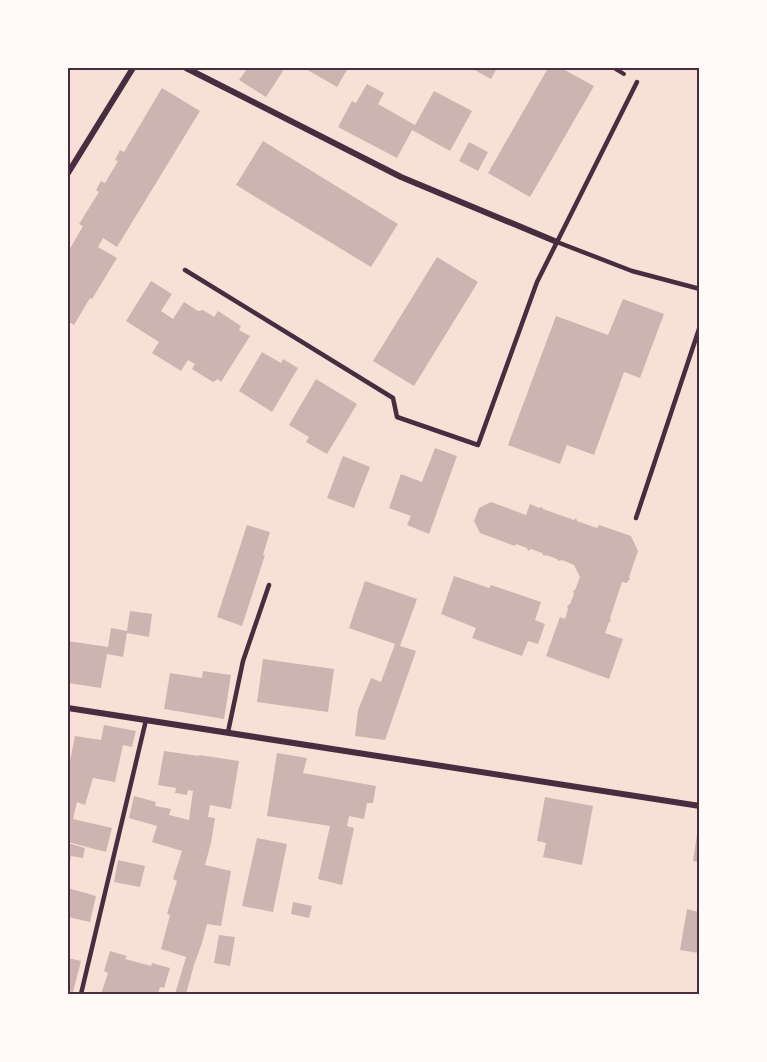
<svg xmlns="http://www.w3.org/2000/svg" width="767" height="1062" font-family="Roboto,sans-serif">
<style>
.building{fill:#ccb4b1}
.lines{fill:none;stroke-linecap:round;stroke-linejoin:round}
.path{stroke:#4a2c40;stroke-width:4}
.service{stroke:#4a2c40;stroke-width:4.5}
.minor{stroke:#4a2c40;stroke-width:6}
.neatline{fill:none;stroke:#4a2c40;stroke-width:2}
</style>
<rect width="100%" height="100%" fill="#f7e1d7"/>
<!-- building -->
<g class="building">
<polygon points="244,68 278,68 283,71 266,97 239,80 247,69"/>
<polygon points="307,68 348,68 337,87 306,69"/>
<polygon points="471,68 497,68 491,79"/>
<polygon points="548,68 561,68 594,86 530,197 488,173"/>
<polygon points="367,84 384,93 378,104 415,125 434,91 472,111 450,151 412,130 397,158 338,127 352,101 356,103"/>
<polygon points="162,88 200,111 117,247 103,238 98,247 117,258 92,299 90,298 74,325 69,322 68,325 68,252 83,226 79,224 99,192 96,190 101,181 105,183 118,161 115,160 120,150 124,152"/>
<polygon points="263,141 398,224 371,267 236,185"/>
<polygon points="469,142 488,152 478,171 459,161"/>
<polygon points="437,257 478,282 414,386 373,361"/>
<polygon points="151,281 172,294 161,311 173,319 184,302 198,311 203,310 214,317 218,311 241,326 239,330 250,336 221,382 218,379 213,382 192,369 195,364 188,360 181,371 152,353 159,342 126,321"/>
<polygon points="623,299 664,314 640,378 624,372 594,455 567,445 560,464 508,445 556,316 608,335"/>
<polygon points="262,352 281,363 283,359 298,368 272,412 239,391"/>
<polygon points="316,379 357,404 327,454 306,442 309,437 289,425"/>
<polygon points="435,448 457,456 429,534 407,525 411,516 389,508 401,474 422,482"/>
<polygon points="343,456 370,467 354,508 327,498"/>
<polygon points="491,502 526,515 530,504 539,508 542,507 543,509 574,520 576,518 577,521 597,528 599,525 631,536 638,551 629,577 630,579 628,581 627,583 622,582 610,618 611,621 609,622 605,633 623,639 609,679 546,656 560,617 565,619 568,609 567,606 570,604 574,594 573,591 575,590 580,577 574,565 562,560 559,561 557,559 546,555 544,556 542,553 531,549 528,551 527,548 516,544 515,546 480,533 474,521 479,508"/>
<polygon points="247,525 270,532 263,555 265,555 242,626 217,617"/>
<polygon points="454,576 489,588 491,585 541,602 535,620 545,624 538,644 528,641 522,656 472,638 476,628 441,614"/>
<polygon points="365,581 417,599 400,646 416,651 385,740 355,736 358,710 371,678 381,682 395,644 349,628"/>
<polygon points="130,611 152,614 149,637 127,633 123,657 107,654 101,688 68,683 68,641 108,647 111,628 127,631"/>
<polygon points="263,659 334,669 328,712 257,702"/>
<polygon points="203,671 231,675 224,719 164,709 170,673 202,678"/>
<polygon points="104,725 136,731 132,747 123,745 115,782 93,778 85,805 77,802 73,819 112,828 106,852 68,842 68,771 75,736 101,740"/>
<polygon points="164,751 199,756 199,755 239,761 231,809 210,805 208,817 215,818 211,843 205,865 231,871 221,926 207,924 202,943 194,965 186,994 175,994 186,957 161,949 170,915 167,914 177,881 173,879 182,851 152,842 157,826 129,818 134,796 156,802 155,806 171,809 169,815 189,820 193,791 188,790 187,795 175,793 176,788 158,785"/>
<polygon points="277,753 307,758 303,773 376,786 373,803 367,803 364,819 349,816 347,826 354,828 342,885 318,879 330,826 267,816"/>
<polygon points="545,797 593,806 582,865 543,857 546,843 537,841"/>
<polygon points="698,828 699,828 699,862 693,861"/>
<polygon points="257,838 287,844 273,912 242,906"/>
<polygon points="68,843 85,848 83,858 71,856 69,868 68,868"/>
<polygon points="118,860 145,866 140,887 114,882"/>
<polygon points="68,888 96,896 90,922 68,917 69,904 68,904"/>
<polygon points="293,902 312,906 309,918 291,914"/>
<polygon points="687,909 699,912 699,953 680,950"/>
<polygon points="219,935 235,937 230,966 214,963"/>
<polygon points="110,951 127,956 125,959 151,966 152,963 170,968 164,988 160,987 158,994 101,994 108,973 104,971"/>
<polygon points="68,958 81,961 73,992 68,991"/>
</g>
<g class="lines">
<!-- path -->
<polyline class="path" points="614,68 624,74"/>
<!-- service -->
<g class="service">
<polyline points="557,242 632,271 700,289"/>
<polyline points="185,270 393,398 397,417 478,445 537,282 637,82"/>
<polyline points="636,518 700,326"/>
<polyline points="228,732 243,661 269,585"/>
<polyline points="81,994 146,720"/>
</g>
<!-- minor -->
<g class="minor">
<polyline points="186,68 401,177 557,242"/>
<polyline points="68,173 133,68"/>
<polyline points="68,708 700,806"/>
</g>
</g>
<!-- border -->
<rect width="767" height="1062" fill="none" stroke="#fffaf5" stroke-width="138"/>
<rect x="69" y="69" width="629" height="924" class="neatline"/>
</svg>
